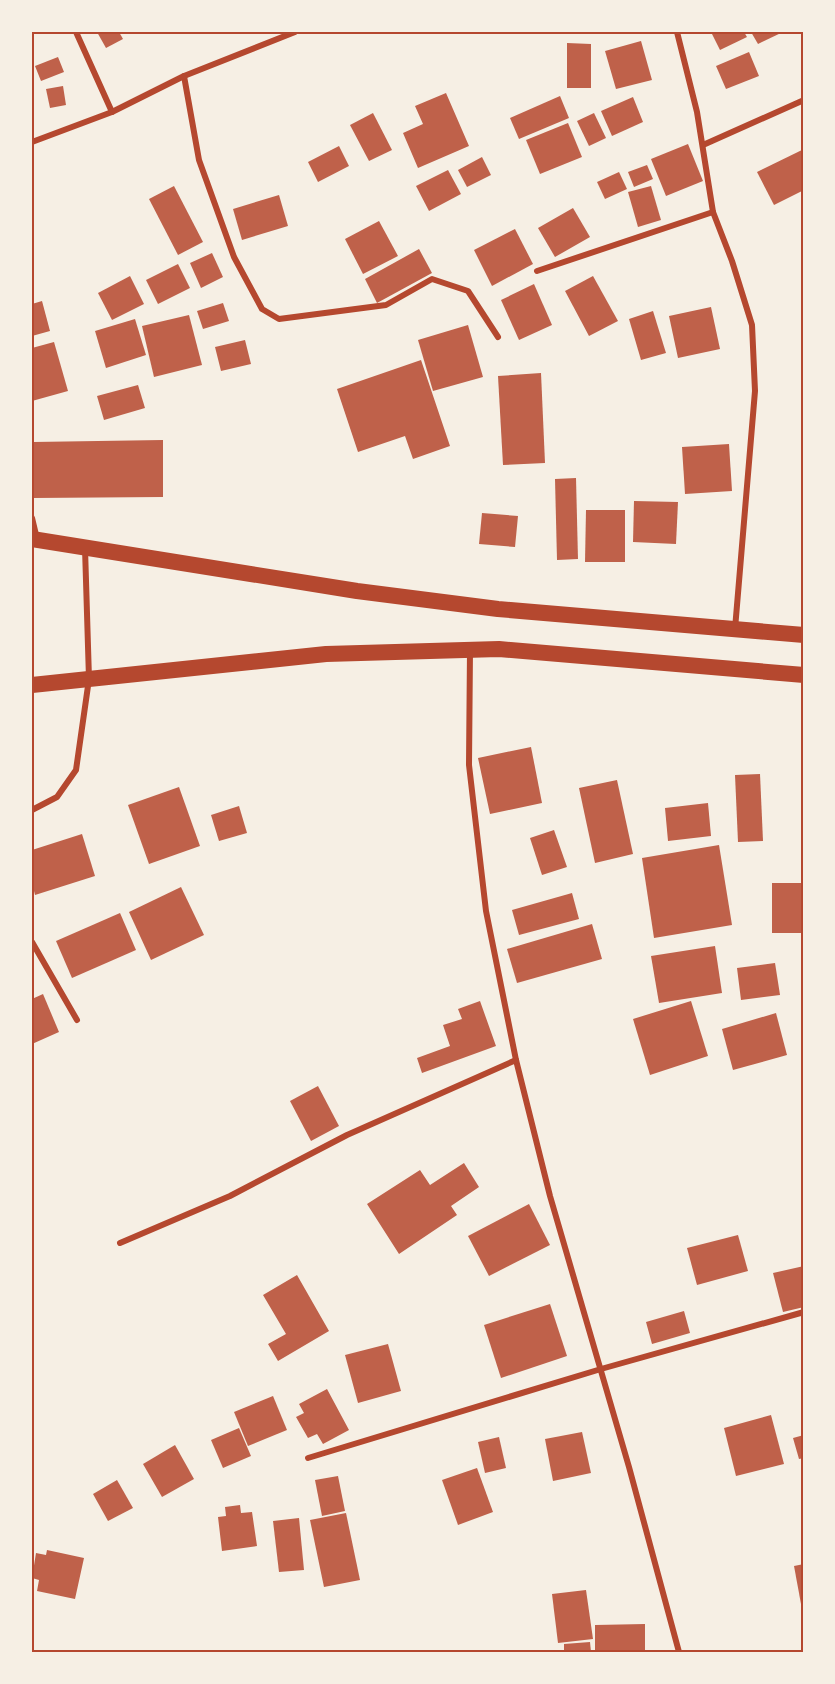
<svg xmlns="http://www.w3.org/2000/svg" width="835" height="1684" font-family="'Nunito Sans',sans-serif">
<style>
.building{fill:#bf614a}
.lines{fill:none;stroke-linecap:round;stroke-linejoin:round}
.minor{stroke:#b5482f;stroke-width:6}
.trunk{stroke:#b5482f;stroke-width:16}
.neatline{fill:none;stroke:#b5482f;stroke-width:2}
</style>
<rect width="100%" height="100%" fill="#f6efe4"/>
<!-- building -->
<g class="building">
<polygon points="97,32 119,32 123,39 106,48"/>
<polygon points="711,32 744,32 747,37 720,50"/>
<polygon points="751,32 783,32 758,44"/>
<polygon points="641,41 652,80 616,89 605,51"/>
<polygon points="567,43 591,44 591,88 567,88"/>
<polygon points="749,52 759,76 726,89 716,66"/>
<polygon points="58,57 64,72 41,81 35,66"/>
<polygon points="63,86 66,105 50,108 46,89"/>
<polygon points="446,93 469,146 418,168 403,133 423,124 415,106"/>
<polygon points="560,96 569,118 519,139 510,118"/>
<polygon points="633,97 643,122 612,136 601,111"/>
<polygon points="373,113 392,150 369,161 350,125"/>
<polygon points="594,113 606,138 589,146 577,121"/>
<polygon points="568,123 582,157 540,174 526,140"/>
<polygon points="688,144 703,181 666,196 651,159"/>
<polygon points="339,146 349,166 318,182 308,162"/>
<polygon points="804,149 804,190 774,205 757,172"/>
<polygon points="482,157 491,175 467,187 458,170"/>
<polygon points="647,165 653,179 634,187 628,172"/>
<polygon points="448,170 461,194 429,211 416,186"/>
<polygon points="619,172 627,189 605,199 597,182"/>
<polygon points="174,186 203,242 178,255 149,199"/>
<polygon points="651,186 661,220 638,227 628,192"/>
<polygon points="279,195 288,226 242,240 233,209"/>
<polygon points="573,208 590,237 555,257 538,228"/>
<polygon points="379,221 398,256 363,274 345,239"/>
<polygon points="515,229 533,264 492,286 474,250"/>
<polygon points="419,249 432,273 377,303 365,279"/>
<polygon points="212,253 223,277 201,288 190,263"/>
<polygon points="178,264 190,288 158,304 146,280"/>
<polygon points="130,276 144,304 112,320 98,293"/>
<polygon points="593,276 618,321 589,336 565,291"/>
<polygon points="534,284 552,325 519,340 501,300"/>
<polygon points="42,301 50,331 32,336 32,304"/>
<polygon points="223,303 229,321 203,329 197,311"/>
<polygon points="711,307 720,349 678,358 669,316"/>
<polygon points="653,311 666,353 641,360 629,319"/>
<polygon points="189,315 202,365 154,377 142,326"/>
<polygon points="135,319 146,355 106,368 95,331"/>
<polygon points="468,325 483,377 433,391 418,340"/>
<polygon points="245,340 251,364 221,371 215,347"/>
<polygon points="54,342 68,391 32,401 32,348"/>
<polygon points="421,360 450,446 413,459 405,436 358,452 337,389"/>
<polygon points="541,373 545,463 503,465 498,376"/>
<polygon points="138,385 145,408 104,420 97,396"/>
<polygon points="163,440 163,497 33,498 33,442"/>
<polygon points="729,444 732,491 685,494 682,447"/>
<polygon points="576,478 578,559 557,560 555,479"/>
<polygon points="634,501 678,502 676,544 633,542"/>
<polygon points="586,510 625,510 625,562 585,562"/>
<polygon points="482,513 518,516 515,547 479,544"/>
<polygon points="531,747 542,803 490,814 478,758"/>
<polygon points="760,774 763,841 738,842 735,775"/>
<polygon points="617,780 633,854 595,863 579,788"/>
<polygon points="179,787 200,846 149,864 128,805"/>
<polygon points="708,803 711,836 668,841 665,808"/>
<polygon points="239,806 247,833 219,841 211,815"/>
<polygon points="554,830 567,867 542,875 530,838"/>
<polygon points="82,834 95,876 35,895 32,883 32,850"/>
<polygon points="719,845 732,925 654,938 642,858"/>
<rect x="772" y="883" width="32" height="50"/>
<polygon points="181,887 204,935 151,960 129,912"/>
<polygon points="572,893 579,919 519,935 512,910"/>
<polygon points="120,913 136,950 72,978 56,941"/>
<polygon points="592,924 602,959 517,983 507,949"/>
<polygon points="715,946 722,993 659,1003 651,956"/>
<polygon points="775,963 780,995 741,1000 737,968"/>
<polygon points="43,994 59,1032 32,1044 32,999"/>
<polygon points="480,1001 496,1046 422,1073 417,1058 450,1046 443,1025 462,1019 458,1009"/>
<polygon points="691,1001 708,1056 650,1075 633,1019"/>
<polygon points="776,1013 787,1055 733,1070 722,1029"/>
<polygon points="318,1086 339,1126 311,1141 290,1101"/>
<polygon points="464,1163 479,1187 451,1206 457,1215 399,1254 367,1204 420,1170 430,1185"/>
<polygon points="529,1204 550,1245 489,1276 468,1236"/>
<polygon points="738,1235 748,1271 697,1285 687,1248"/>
<polygon points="804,1266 804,1307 783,1312 773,1273"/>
<polygon points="297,1275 329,1331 278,1361 268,1344 286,1334 263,1295"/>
<polygon points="550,1304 567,1356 501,1378 484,1325"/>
<polygon points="684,1311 690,1333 652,1344 646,1322"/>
<polygon points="388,1344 401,1391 358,1403 345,1355"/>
<polygon points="327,1389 349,1430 323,1444 317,1434 308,1438 296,1417 304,1413 299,1404"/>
<polygon points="273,1396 287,1430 248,1446 234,1412"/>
<polygon points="771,1415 784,1464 736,1476 724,1428"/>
<polygon points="239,1428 251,1456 223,1468 211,1440"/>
<polygon points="582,1432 591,1473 553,1481 545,1439"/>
<polygon points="804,1435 804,1458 799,1459 793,1438"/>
<polygon points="499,1437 506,1468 485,1473 478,1442"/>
<polygon points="175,1445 194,1479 162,1497 143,1464"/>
<polygon points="477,1468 493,1512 458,1525 442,1480"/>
<polygon points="338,1476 345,1511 322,1516 315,1480"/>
<polygon points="117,1480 133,1508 108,1521 93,1494"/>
<polygon points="240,1505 241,1513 252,1512 257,1546 222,1551 218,1517 226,1516 225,1507"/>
<polygon points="346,1513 360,1580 324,1587 310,1520"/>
<polygon points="299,1518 304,1570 279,1572 273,1521"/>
<polygon points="47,1550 84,1558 75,1599 37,1591 39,1580 32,1578 36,1553 46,1555"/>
<polygon points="804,1564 804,1604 801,1604 794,1566"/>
<polygon points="586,1590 593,1639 558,1643 552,1594"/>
<polygon points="645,1624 645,1652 595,1652 595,1625"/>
<polygon points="590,1642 591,1652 564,1652 564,1644"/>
</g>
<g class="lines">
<!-- minor -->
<g class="minor">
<polyline points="76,32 112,112"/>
<polyline points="677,32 697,112 713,212 732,261 752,325 755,391 735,629"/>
<polyline points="184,76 199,160 234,257 262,309 279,319 386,305 432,279 468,291 498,337"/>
<polyline points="32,142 112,112 184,76 295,32"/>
<polyline points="703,145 804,100"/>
<polyline points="537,271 713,212"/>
<polyline points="32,518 37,539"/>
<polyline points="470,650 469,765 486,911 516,1060 550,1196 629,1467 679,1652"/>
<polyline points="32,810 57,797 76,770 89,679 85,548"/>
<polyline points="32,942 77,1020"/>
<polyline points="120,1243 230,1196 347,1135 516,1060"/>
<polyline points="308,1458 601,1369 804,1312"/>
</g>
<!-- trunk -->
<g class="trunk">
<polyline points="32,539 357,591 498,609 804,635"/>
<polyline points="32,685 326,654 499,649 804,675"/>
</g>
</g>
<!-- border -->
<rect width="835" height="1684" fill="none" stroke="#f6efe4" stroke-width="66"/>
<rect x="33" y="33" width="769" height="1618" class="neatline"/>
</svg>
